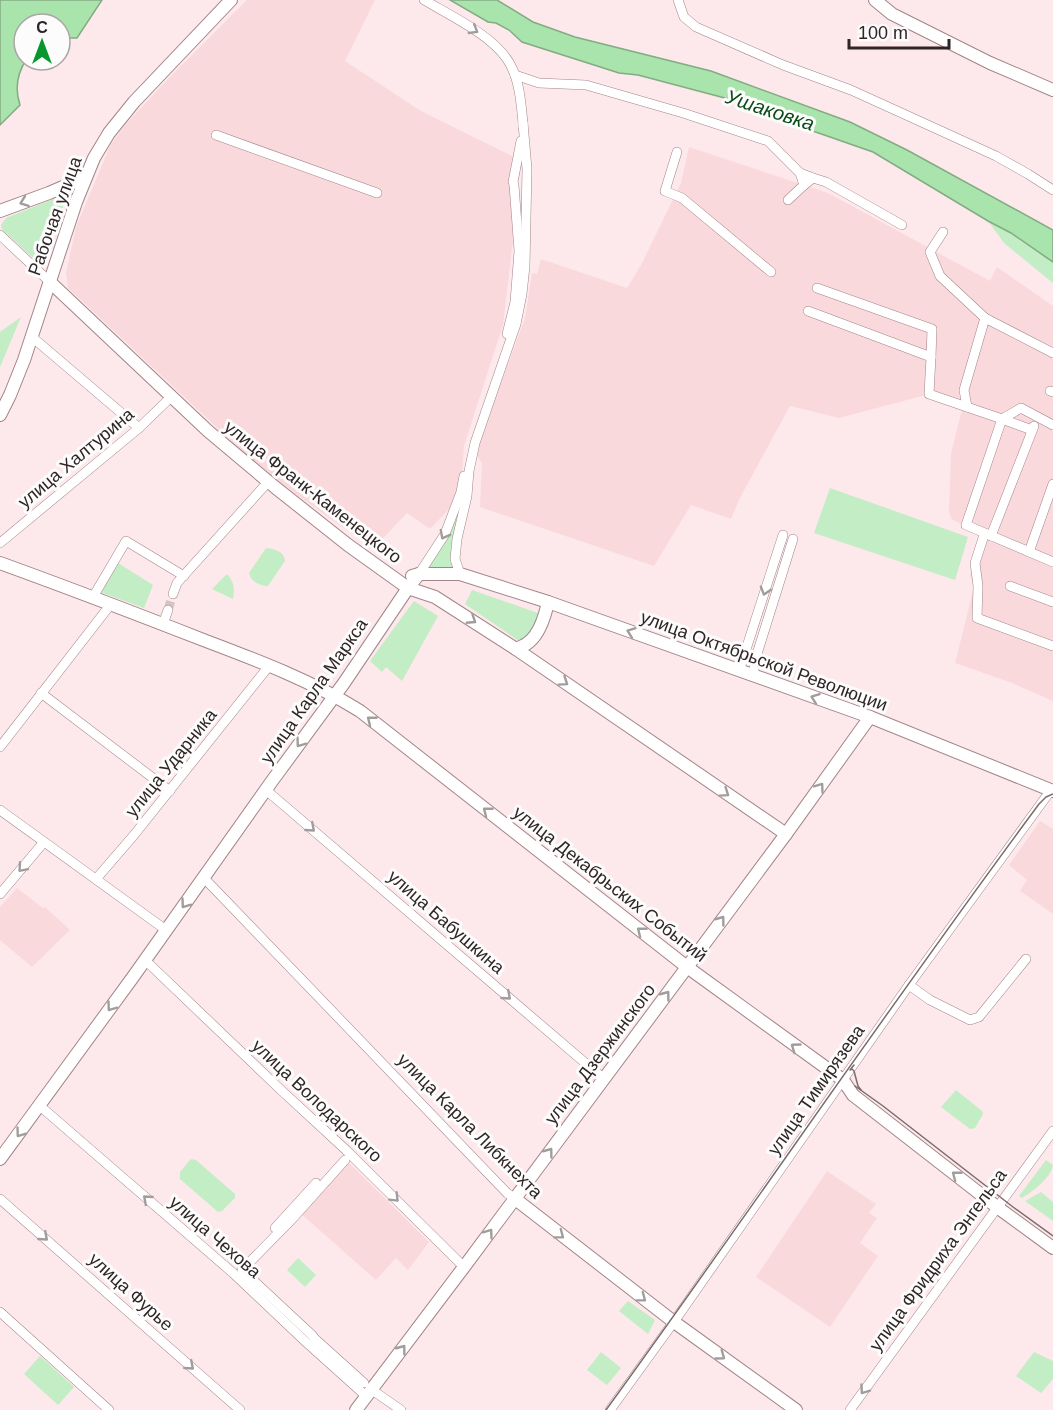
<svg xmlns="http://www.w3.org/2000/svg" width="1053" height="1410" font-family="Arial,sans-serif">
<style>
.built{fill:#fad9dd}
.green{fill:#c3edc4}
.water{fill:#a8e4ab;stroke:#84ab83;stroke-width:1.5}
.lines{fill:none;stroke-linecap:round;stroke-linejoin:round}
.minor-tunnel{stroke:#d4c2c4;stroke-width:9;stroke-dasharray:9 4.5;stroke-linecap:butt}
.minor-casing{stroke:#a28589;stroke-width:10}
.major-casing{stroke:#a28589;stroke-width:14}
.minor{stroke:#fff;stroke-width:9}
.major{stroke:#fff;stroke-width:12}
.tram{stroke:#7b6c6e;stroke-width:1.5}
.oneway{stroke:#a29d9d}
.labels{text-anchor:middle;stroke-width:6;stroke-linejoin:round;paint-order:stroke}
.street-label{font-size:18px;fill:#302526;stroke:#fcfcfc}
.water-label{font-size:20px;font-style:italic;fill:#0b4b17;stroke:#fcfcfc}
</style>
<rect width="100%" height="100%" fill="#fde9eb"/>
<!-- built -->
<g class="built">
<polygon points="247,0 375,0 345,61 421,111 512,156 513,240 503,325 464,446 461,492 452,506 430,529 407,513 373,549 262,470 68,288 66,273 76,227 111,144 126,124 168,79"/>
<polygon points="689,147 828,193 990,281 997,267 1053,306 1053,701 1012,683 955,663 974,587 970,575 982,534 951,519 949,511 951,454 962,409 926,395 839,418 790,406 740,498 731,519 691,505 654,566 480,507 482,463 475,453 525,318 532,273 537,274 541,259 627,288 641,265 681,183"/>
<polygon points="1040,821 1053,829 1053,914 1020,891 1027,880 1009,865"/>
<polygon points="17,888 43,908 45,907 70,930 32,967 0,940 0,907"/>
<polygon points="346,1160 429,1242 408,1270 396,1258 376,1280 299,1212"/>
<polygon points="827,1171 876,1204 869,1213 877,1218 860,1243 878,1256 830,1327 756,1277"/>
</g>
<!-- green -->
<g class="green">
<polygon points="56,198 61,198 64,204 46,255 38,259 32,257 2,229 1,225 6,218"/>
<polygon points="988,221 1011,233 1053,262 1053,283 1004,243"/>
<polygon points="21,317 0,367 0,332"/>
<polygon points="830,488 968,537 955,580 814,533"/>
<polygon points="457,512 453,558 457,571 424,571"/>
<path d="M266 548C275 549 284 551 285 561L268 586C260 586 251 582 249 573Z"/>
<polygon points="118,563 153,585 144,608 100,592"/>
<path d="M227 574C234 582 235 589 233 599L212 589Z"/>
<path d="M472 590 538 613C537 625 530 636 519 641L465 604Z"/>
<polygon points="414,601 438,616 402,681 386,667 382,672 370,661"/>
<polygon points="956,1090 982,1111 983,1114 975,1128 970,1129 941,1107"/>
<polygon points="191,1159 196,1160 235,1194 235,1198 222,1211 218,1212 180,1179 180,1172"/>
<path d="M1046 1160 1053 1165C1051 1178 1033 1191 1022 1198L1019 1196Z"/>
<polygon points="1041,1192 1053,1202 1053,1221 1025,1201"/>
<polygon points="298,1258 316,1275 305,1287 287,1270"/>
<polygon points="628,1301 655,1320 648,1334 619,1311"/>
<polygon points="601,1352 621,1368 607,1385 587,1370"/>
<polygon points="1034,1352 1053,1361 1053,1379 1041,1393 1016,1376"/>
<polygon points="40,1356 74,1387 58,1405 24,1374"/>
</g>
<!-- water -->
<g class="water">
<path d="M0 0H102L77 38H60V24H24V60H26C17 74 15 90 20 105L0 125Z"/>
<polygon points="450,0 497,0 533,22 575,37 711,71 850,122 907,150 1053,230 1053,262 1011,233 988,221 873,152 807,129 736,101 638,75 619,73 522,42 509,30 496,23 488,22"/>
</g>
<g class="lines">
<!-- minor-tunnel -->
<polyline class="minor-tunnel" points="168,610 173,594"/>
<defs>
<g id="minor">
<path d="M424 0C451 16 499 38 512 68 520 85 521 104 523 123V128"/>
<polyline points="678,0 684,17 696,27 783,65 851,90 950,135 996,156 1028,174 1053,190"/>
<polyline points="515,75 539,83 586,85 683,113 768,141 800,173 813,178 804,185 800,173"/>
<polyline points="216,135 377,193"/>
<polyline points="677,152 665,191 682,198 771,272"/>
<polyline points="813,178 826,182 902,225"/>
<polyline points="513,182 521,141"/>
<polyline points="788,200 804,185"/>
<polyline points="943,232 930,252 940,276 985,318"/>
<polyline points="0,235 50,282"/>
<polyline points="817,288 932,329 931,357"/>
<polyline points="808,311 931,357 929,394 1002,419 1021,408 1053,425"/>
<polyline points="507,334 515,302 519,251 514,185"/>
<polyline points="32,337 139,428"/>
<polyline points="1050,391 1053,392"/>
<polyline points="967,407 964,390 985,318 1053,353"/>
<polyline points="1032,430 1002,419 966,525 1053,562"/>
<polyline points="984,535 975,563 978,586 977,618 1053,646"/>
<polyline points="991,536 1034,426"/>
<polyline points="0,543 139,428 171,397"/>
<polyline points="1029,552 1053,484"/>
<polyline points="419,574 445,534 461,492 464,476"/>
<polyline points="460,574 455,559 457,539 467,496 469,471 475,443 516,324 522,294 525,266 527,169 523,123"/>
<polyline points="1010,586 1053,602"/>
<polyline points="173,594 177,583 268,482"/>
<polyline points="93,597 126,541 184,576"/>
<polyline points="163,624 168,610"/>
<polyline points="739,671 783,535"/>
<polyline points="753,675 757,654 793,539"/>
<polyline points="41,693 170,791"/>
<polyline points="0,747 111,604"/>
<polyline points="266,790 604,1079"/>
<polyline points="0,810 166,930"/>
<polyline points="204,878 507,1193 514,1198"/>
<polyline points="96,879 134,835 269,666"/>
<polyline points="0,894 44,842"/>
<polyline points="145,960 282,1091 346,1150 464,1267"/>
<polyline points="909,985 930,1000 970,1020 979,1017 1026,959"/>
<polyline points="40,1106 233,1273 307,1343 366,1396"/>
<polyline points="0,1199 240,1410"/>
<polyline points="275,1228 316,1183"/>
<polyline points="0,1312 109,1410"/>
<polyline points="313,1336 242,1270 294,1217 345,1160"/>
<polyline points="314,1338 364,1383"/>
<polyline points="375,1392 401,1410"/>
<polyline points="610,1410 678,1316 909,985 1051,790"/>
<polyline points="850,1410 1053,1131"/>
</g>
<g id="major">
<polyline points="875,0 892,14 990,63 1053,90"/>
<polyline points="0,211 49,193 86,177"/>
<polyline points="50,282 208,431 276,488 348,545 408,588 435,597 516,649 786,834"/>
<polyline points="0,415 10,395 24,360 76,202 94,158 109,133 134,102 231,0"/>
<path d="M0 563C69 588 137 614 206 641 259 661 312 681 360 711L687 967 843 1080 853 1095 997 1207 1053 1248"/>
<polyline points="412,576 419,574 460,574 548,602 870,717 1053,791"/>
<path d="M516 649C520 647 526 645 529 642 540 633 545 616 548 602"/>
<polyline points="0,1159 133,977 272,781 344,683 408,588 419,574"/>
<polyline points="514,1198 674,1322 796,1410"/>
<polyline points="356,1410 464,1267 786,834 870,717"/>
</g>
</defs>
<!-- minor casing -->
<use href="#minor" class="minor-casing"/>
<!-- major casing -->
<use href="#major" class="major-casing"/>
<!-- minor -->
<use href="#minor" class="minor"/>
<!-- major -->
<use href="#major" class="major"/>
<!-- tram -->
<g class="tram">
<polyline points="854,1065 850,1070 852,1069 854,1071 858,1086 861,1090"/>
<polyline points="855,1086 883,1106 1013,1207 1053,1236"/>
<path d="M606 1410C752 1209 891 1003 1039 804L1046 797 1053 794"/>
</g>
</g>
<!-- one-way arrows -->
<defs><path id="oneway-chevron" d="M-2-3.5L2.5 0L-2 3.5" fill="none" stroke-width="1.6" stroke-linecap="round" stroke-linejoin="round" transform="scale(1.5)"/></defs>
<g class="oneway">
<use href="#oneway-chevron" transform="translate(474 30) rotate(31)"/>
<use href="#oneway-chevron" transform="translate(24 202) rotate(160)"/>
<use href="#oneway-chevron" transform="translate(444 535) rotate(118)"/>
<use href="#oneway-chevron" transform="translate(765 591) rotate(107)"/>
<use href="#oneway-chevron" transform="translate(472 620) rotate(33)"/>
<use href="#oneway-chevron" transform="translate(631 632) rotate(-160)"/>
<use href="#oneway-chevron" transform="translate(564 682) rotate(34)"/>
<use href="#oneway-chevron" transform="translate(815 698) rotate(-160)"/>
<use href="#oneway-chevron" transform="translate(371 720) rotate(-141)"/>
<use href="#oneway-chevron" transform="translate(300 743) rotate(126)"/>
<use href="#oneway-chevron" transform="translate(820 787) rotate(-54)"/>
<use href="#oneway-chevron" transform="translate(725 793) rotate(35)"/>
<use href="#oneway-chevron" transform="translate(487 811) rotate(-142)"/>
<use href="#oneway-chevron" transform="translate(311 828) rotate(41)"/>
<use href="#oneway-chevron" transform="translate(22 868) rotate(131)"/>
<use href="#oneway-chevron" transform="translate(185 904) rotate(126)"/>
<use href="#oneway-chevron" transform="translate(721 920) rotate(-53)"/>
<use href="#oneway-chevron" transform="translate(641 931) rotate(-142)"/>
<use href="#oneway-chevron" transform="translate(666 995) rotate(-53)"/>
<use href="#oneway-chevron" transform="translate(507 996) rotate(41)"/>
<use href="#oneway-chevron" transform="translate(111 1007) rotate(126)"/>
<use href="#oneway-chevron" transform="translate(795 1047) rotate(-144)"/>
<use href="#oneway-chevron" transform="translate(20 1133) rotate(126)"/>
<use href="#oneway-chevron" transform="translate(549 1152) rotate(-53)"/>
<use href="#oneway-chevron" transform="translate(956 1175) rotate(-142)"/>
<use href="#oneway-chevron" transform="translate(395 1198) rotate(45)"/>
<use href="#oneway-chevron" transform="translate(147 1199) rotate(-139)"/>
<use href="#oneway-chevron" transform="translate(489 1233) rotate(-54)"/>
<use href="#oneway-chevron" transform="translate(560 1235) rotate(37)"/>
<use href="#oneway-chevron" transform="translate(44 1237) rotate(41)"/>
<use href="#oneway-chevron" transform="translate(642 1298) rotate(37)"/>
<use href="#oneway-chevron" transform="translate(402 1349) rotate(-53)"/>
<use href="#oneway-chevron" transform="translate(721 1356) rotate(36)"/>
<use href="#oneway-chevron" transform="translate(190 1366) rotate(41)"/>
<use href="#oneway-chevron" transform="translate(864 1390) rotate(126)"/>
</g>
<g class="labels">
<!-- street labels -->
<g class="street-label">
<text transform="translate(55 216) rotate(-70)" y="6">Рабочая улица</text>
<text transform="translate(76 458) rotate(-40)" y="6">улица Халтурина</text>
<text transform="translate(313 492) rotate(38)" y="6">улица Франк-Каменецкого</text>
<text transform="translate(764 661) rotate(20)" y="6">улица Октябрьской Революции</text>
<text transform="translate(314 691) rotate(-55)" y="6">улица Карла Маркса</text>
<text transform="translate(171 763) rotate(-51)" y="6">улица Ударника</text>
<text transform="translate(610 884) rotate(38)" y="6">улица Декабрьских Событий</text>
<text transform="translate(446 922) rotate(41)" y="6">улица Бабушкина</text>
<text transform="translate(600 1054) rotate(-53)" y="6">улица Дзержинского</text>
<text transform="translate(816 1090) rotate(-55)" y="6">улица Тимирязева</text>
<text transform="translate(317 1101) rotate(43)" y="6">улица Володарского</text>
<text transform="translate(470 1126) rotate(45)" y="6">улица Карла Либкнехта</text>
<text transform="translate(215 1237) rotate(41)" y="6">улица Чехова</text>
<text transform="translate(938 1260) rotate(-54)" y="6">улица Фридриха Энгельса</text>
<text transform="translate(131 1292) rotate(42)" y="6">улица Фурье</text>
</g>
<!-- water labels -->
<g class="water-label">
<text transform="translate(770 110) rotate(18)" y="7">Ушаковка</text>
</g>
</g>
<!-- north arrow -->
<g transform="translate(42 42)"><circle r="28" fill="#fcfcfc" stroke="#aaa6a6" stroke-width="1.5"/>
<path d="M0-4.5L10 22L0 15L-10 22Z" fill="#08972e"/>
<text y="-9" font-size="16" font-weight="bold" text-anchor="middle" fill="#302526">С</text>
</g>
<!-- scale -->
<path d="M849 39v9h100v-9" fill="none" stroke="#302526" stroke-width="3"/>
<text x="858" y="39" font-size="18" fill="#302526" stroke="#fcfcfc" stroke-width="4.5" paint-order="stroke">100 m</text>
</svg>
